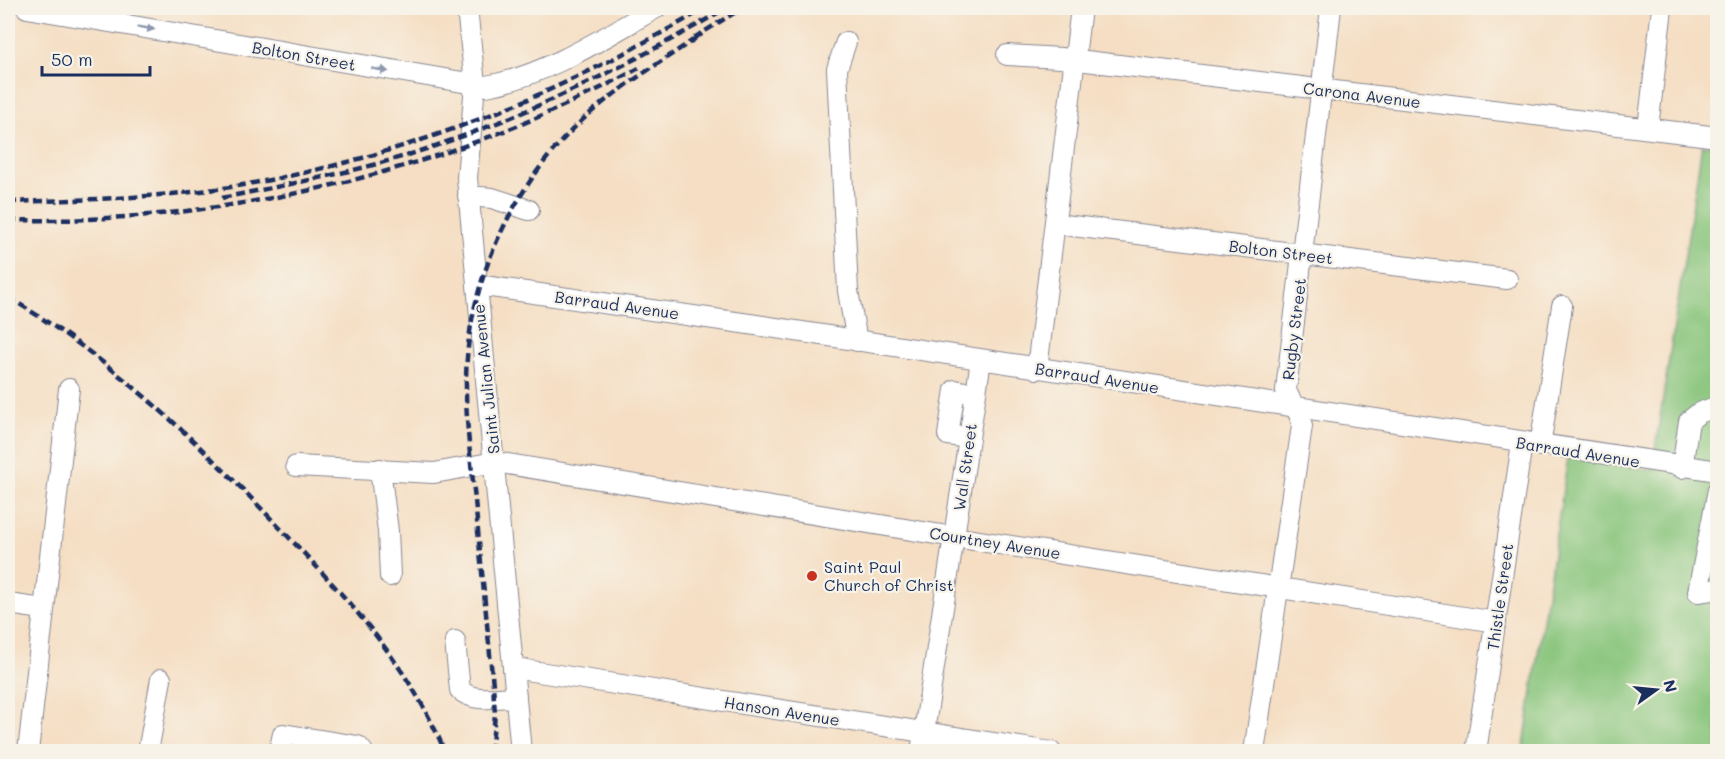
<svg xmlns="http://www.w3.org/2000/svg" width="1725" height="759" font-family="Mali,sans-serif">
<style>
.green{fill:#88c57c;stroke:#527a6d;stroke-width:1.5}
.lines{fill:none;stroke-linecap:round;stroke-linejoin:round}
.minor-casing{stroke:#888690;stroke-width:22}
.minor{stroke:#fff;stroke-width:20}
.rail{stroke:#1b2f5e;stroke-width:4.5;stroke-dasharray:9 4.5;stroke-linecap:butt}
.oneway{fill:#8d97ae}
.poi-dot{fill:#c8321e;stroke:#f7f3e8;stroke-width:2}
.labels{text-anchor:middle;stroke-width:4.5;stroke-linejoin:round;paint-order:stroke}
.street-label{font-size:16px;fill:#1b2f5e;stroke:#f7f3e8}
.poi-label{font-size:16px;fill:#1b2f5e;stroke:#f7f3e8;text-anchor:start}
</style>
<rect width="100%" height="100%" fill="#f7f3e8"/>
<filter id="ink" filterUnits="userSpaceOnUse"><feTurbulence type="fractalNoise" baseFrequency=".0167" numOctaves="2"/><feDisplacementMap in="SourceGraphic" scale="12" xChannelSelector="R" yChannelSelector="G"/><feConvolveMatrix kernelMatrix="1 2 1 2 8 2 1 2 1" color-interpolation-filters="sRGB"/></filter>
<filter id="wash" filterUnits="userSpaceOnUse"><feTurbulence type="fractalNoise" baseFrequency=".008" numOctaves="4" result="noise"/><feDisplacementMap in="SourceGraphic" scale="24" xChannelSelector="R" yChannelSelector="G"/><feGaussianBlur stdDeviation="1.35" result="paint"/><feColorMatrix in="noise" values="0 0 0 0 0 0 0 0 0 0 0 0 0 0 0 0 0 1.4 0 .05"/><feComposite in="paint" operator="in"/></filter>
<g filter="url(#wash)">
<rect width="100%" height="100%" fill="#f5dec3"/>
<!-- green -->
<polygon class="green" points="1702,145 1717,146 1717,751 1523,752 1568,457 1652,470"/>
</g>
<g filter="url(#ink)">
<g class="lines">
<defs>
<g id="minor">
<path d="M27 8 486 86C543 77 607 36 656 8"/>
<polyline points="467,8 475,84 467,178 521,752"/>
<polyline points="846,42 837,69 848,291 857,341"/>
<polyline points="1007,55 1061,58 1718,137"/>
<polyline points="1648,128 1662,8"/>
<polyline points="468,196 492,198 529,210"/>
<polyline points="1056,224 1507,279"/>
<polyline points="477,285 756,325 1718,471"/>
<polyline points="1037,369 1081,8"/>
<polyline points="969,438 948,435 955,390 975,394"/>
<polyline points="1540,446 1562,306"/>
<polyline points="296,466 434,473 495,462 954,537 1496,622"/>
<polyline points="1682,468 1689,421 1699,413 1718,406"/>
<polyline points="380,469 388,531 390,576"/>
<polyline points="1718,490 1698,592 1718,589"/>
<polyline points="8,604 43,609"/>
<path d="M455 641 460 690C473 703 499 697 516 697"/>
<polyline points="513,668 1051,752"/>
<polyline points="28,752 69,389"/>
<polyline points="148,752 161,679"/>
<polyline points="279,752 283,734 358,746 363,752"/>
<polyline points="921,752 981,360"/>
<path d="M1254 752 1302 426C1301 410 1290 403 1286 390L1331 8"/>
<polyline points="1476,752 1522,443"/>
</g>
</defs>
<!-- minor casing -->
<use href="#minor" class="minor-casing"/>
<!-- minor -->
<use href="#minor" class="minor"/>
<!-- rail -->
<g class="rail">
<polyline points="694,38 742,8"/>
<path d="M222 198C284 185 347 174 408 155 521 119 625 68 726 8"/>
<path d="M8 202C80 200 152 198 224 188 366 166 505 117 630 50 655 36 681 23 705 8"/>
<path d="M8 220C227 224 446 173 639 68"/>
<path d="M8 297C113 360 194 438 278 526 344 595 408 662 445 752"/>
<path d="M491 752 495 714 493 685C487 624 481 562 475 500 469 444 461 388 470 332 481 257 522 178 577 125 614 90 660 63 702 34"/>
</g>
</g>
<!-- one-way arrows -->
<defs><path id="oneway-solid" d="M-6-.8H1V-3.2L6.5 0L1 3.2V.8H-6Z" transform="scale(1.5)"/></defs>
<g class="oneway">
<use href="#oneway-solid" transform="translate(146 28) rotate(10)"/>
<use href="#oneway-solid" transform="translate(380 70) rotate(10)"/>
</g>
</g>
<!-- markers -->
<circle class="poi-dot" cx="812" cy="576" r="6"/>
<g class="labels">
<!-- street labels -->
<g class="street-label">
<text transform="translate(304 56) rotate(10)" y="6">Bolton Street</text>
<text transform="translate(1362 95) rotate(7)" y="6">Carona Avenue</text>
<text transform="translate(1281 252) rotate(7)" y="6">Bolton Street</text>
<text transform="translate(617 305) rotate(8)" y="6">Barraud Avenue</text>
<text transform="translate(1294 329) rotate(-83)" y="6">Rugby Street</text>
<text transform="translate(1097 378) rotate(9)" y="6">Barraud Avenue</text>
<text transform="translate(486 379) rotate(-96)" y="6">Saint Julian Avenue</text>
<text transform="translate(1578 452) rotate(9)" y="6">Barraud Avenue</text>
<text transform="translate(965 467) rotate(-82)" y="6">Wall Street</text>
<text transform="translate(995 543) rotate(9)" y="6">Courtney Avenue</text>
<text transform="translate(1500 597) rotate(-82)" y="6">Thistle Street</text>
<text transform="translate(782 711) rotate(9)" y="6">Hanson Avenue</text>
</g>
<!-- poi labels -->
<g class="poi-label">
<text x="824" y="573">Saint Paul<tspan x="824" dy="18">Church of Christ</tspan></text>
</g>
</g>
<!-- margin -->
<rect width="1725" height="759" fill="none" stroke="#f7f3e8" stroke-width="30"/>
<!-- north arrow -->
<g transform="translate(1656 690) rotate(75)" stroke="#f7f3e8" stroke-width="4.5" paint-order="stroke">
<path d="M0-4.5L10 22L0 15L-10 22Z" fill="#1b2f5e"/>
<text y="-9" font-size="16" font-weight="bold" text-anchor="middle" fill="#1b2f5e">N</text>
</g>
<!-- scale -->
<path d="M42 66v9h108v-9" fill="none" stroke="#1b2f5e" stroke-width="3"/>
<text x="51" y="66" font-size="18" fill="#1b2f5e" stroke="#f7f3e8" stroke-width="4.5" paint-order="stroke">50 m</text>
</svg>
